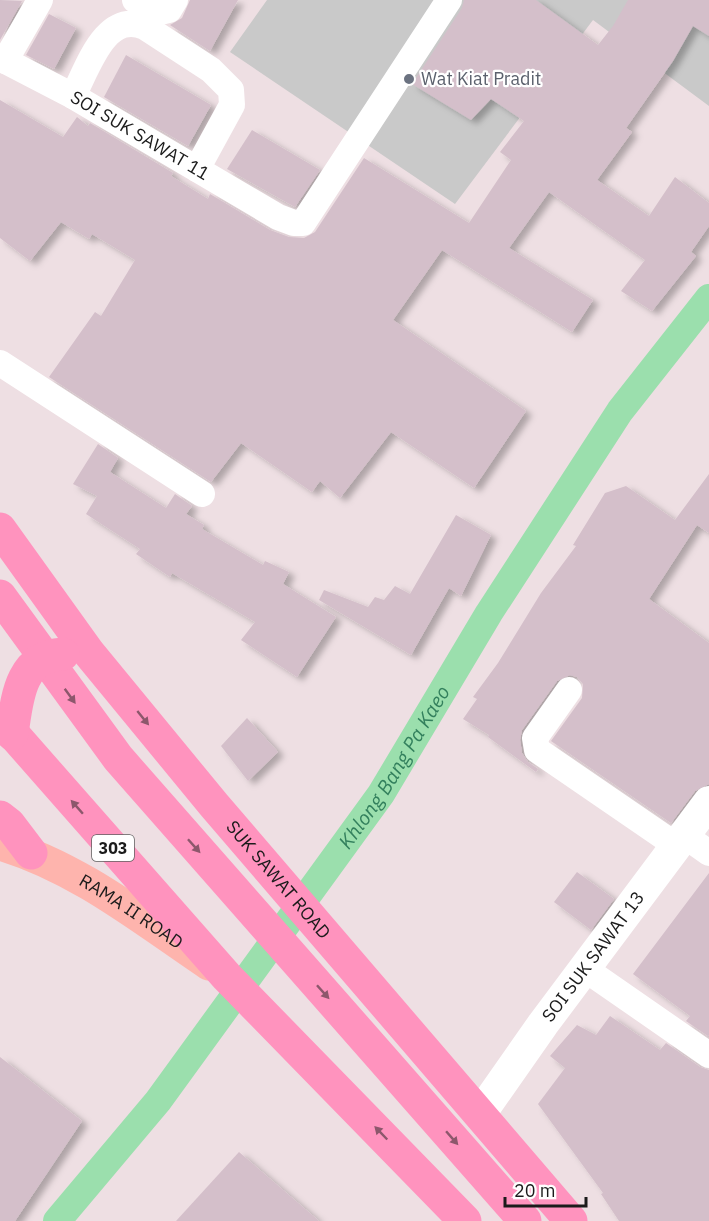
<svg xmlns="http://www.w3.org/2000/svg" width="709" height="1221" font-family="'IBM Plex Sans',sans-serif">
<style>
.religious{fill:#c9c9c9}
.lines{fill:none;stroke-linecap:round;stroke-linejoin:round}
.canal{stroke:#9bdfad;stroke-width:28}
.building{fill:#d4bfca;filter:url(#shadow)}
.minor{stroke:#fff;stroke-width:26}
.tertiary{stroke:#fff;stroke-width:32}
.secondary{stroke:#feb4ad;stroke-width:33}
.primary{stroke:#ff93be;stroke-width:33}
.oneway{fill:#8d576c}
.worship-dot{fill:#6b7280;stroke:#fff;stroke-width:2}
.labels{text-anchor:middle;stroke-width:4.5;stroke-linejoin:round;paint-order:stroke}
.shield{fill:#fff;stroke:#5f5f5f;stroke-width:1.5}
.shield-label{font-size:16px;font-weight:bold;fill:#1b1b1b}
.worship-label{font-size:18px;fill:#5b616d;stroke:#fff;text-anchor:start}
.street-label{font-size:18px;fill:#1b1b1b;stroke:#fff}
.water-label{font-size:20px;font-style:italic;fill:#33805d;stroke:#fff}
</style>
<defs>
<filter id="shadow"><feDropShadow dx="6" dy="4" stdDeviation="3" flood-color="#0004"/></filter>
</defs>
<rect width="100%" height="100%" fill="#eedfe3"/>
<!-- religious -->
<polygon class="religious" points="267,0 709,0 709,106 593,20 455,204 230,52"/>
<g class="lines">
<!-- canal -->
<path class="canal" id="s1" d="M57 1221 158 1101 381 794 489 613 620 411 709 298"/>
</g>
<!-- building -->
<g class="building">
<polygon points="0,0 22,1 0,40"/>
<polygon points="190,0 238,0 210,51 170,25 182,18"/>
<polygon points="464,0 536,0 598,45 613,26 628,0 709,0 709,36 693,26 673,61 626,128 632,132 597,180 649,216 675,177 709,203 709,226 691,252 696,256 652,311 621,291 645,260 549,192 509,248 593,300 572,332 442,250 393,320 526,411 474,488 391,432 340,498 320,481 312,492 241,443 211,482 49,377 95,312 101,316 135,260 92,234 89,239 61,222 30,261 0,238 0,100 63,137 77,117 88,126 90,123 173,173 171,176 208,199 210,194 270,230 289,237 304,238 315,232 364,158 469,223 511,160 500,152 524,121 491,99 471,120 412,84 462,8"/>
<polygon points="49,14 76,28 54,69 26,55"/>
<polygon points="126,55 211,105 188,146 104,97"/>
<polygon points="252,130 320,170 295,207 227,169"/>
<polygon points="98,444 118,458 110,472 166,508 175,494 192,506 186,514 204,525 202,529 263,565 265,561 289,572 283,584 336,617 297,677 241,640 255,622 172,573 170,577 136,554 140,549 86,514 97,496 73,484"/>
<polygon points="709,474 709,533 697,525 649,599 709,643 709,784 695,791 671,823 551,741 582,698 583,684 577,677 570,675 557,681 522,730 520,740 522,753 528,762 538,769 536,772 488,737 489,735 463,719 477,699 473,697 498,663 541,593 576,546 573,545 605,493 626,486 675,520"/>
<polygon points="456,515 491,535 461,596 449,588 411,655 319,600 324,590 368,607 375,597 384,600 395,586 410,594"/>
<polygon points="247,718 278,752 248,781 221,746"/>
<polygon points="577,872 614,899 591,930 554,902"/>
<polygon points="709,873 709,1035 708,1036 686,1021 690,1016 633,974"/>
<polygon points="610,1016 660,1050 666,1043 700,1067 709,1070 709,1221 619,1221 601,1194 603,1193 538,1104 565,1068 550,1056 577,1025 596,1035"/>
<polygon points="0,1057 82,1121 15,1221 0,1221"/>
<polygon points="239,1152 319,1221 176,1221"/>
</g>
<g class="lines">
<!-- minor -->
<g class="minor">
<polyline points="135,0 157,13 169,10 175,0"/>
<path id="s2" d="M0 58 73 96 278 217 294 223H303L449 0"/>
<polyline points="5,61 40,0"/>
<path d="M73 96C88 68 105 10 145 27L211 70 231 90 232 105 197 169"/>
<polyline points="0,363 202,494"/>
<polyline points="569,690 535,738 537,750 677,846"/>
<polyline points="685,836 709,853"/>
<polyline points="585,969 709,1055"/>
</g>
<!-- tertiary -->
<path class="tertiary" id="s3" d="M480 1114 543 1024 709 802"/>
<!-- secondary -->
<path class="secondary" id="s4" d="M0 844C78 867 142 919 209 964"/>
<!-- primary -->
<g class="primary">
<path id="s5" d="M0 529 89 653 214 805 571 1221"/>
<polyline points="0,596 118,758 525,1221"/>
<polyline points="0,719 227,977 465,1221"/>
<path d="M12 734C17 700 19 656 63 654"/>
<polyline points="0,817 9,824 31,853"/>
</g>
</g>
<!-- one-way arrows -->
<defs><path id="oneway-solid" d="M-6-.8H1V-3.2L6.5 0L1 3.2V.8H-6Z" transform="scale(1.5)"/></defs>
<g class="oneway">
<use href="#oneway-solid" transform="translate(70 696) rotate(54)"/>
<use href="#oneway-solid" transform="translate(143 718) rotate(51)"/>
<use href="#oneway-solid" transform="translate(77 807) rotate(-131)"/>
<use href="#oneway-solid" transform="translate(194 846) rotate(48)"/>
<use href="#oneway-solid" transform="translate(323 992) rotate(48)"/>
<use href="#oneway-solid" transform="translate(381 1133) rotate(-134)"/>
<use href="#oneway-solid" transform="translate(452 1138) rotate(49)"/>
</g>
<!-- markers -->
<circle class="worship-dot" cx="409" cy="79" r="6"/>
<g class="labels">
<!-- shield labels -->
<rect class="shield" x="92" y="835" width="42" height="26" rx="4.5"/>
<g class="shield-label">
<text x="113" y="854">303</text>
</g>
<!-- worship labels -->
<g class="worship-label">
<text x="421" y="85">Wat Kiat Pradit</text>
</g>
<!-- street labels -->
<g class="street-label">
<text dy="6" stroke="none"><textPath href="#s2" startOffset="160">SOI SUK SAWAT 11</textPath></text>
<text dy="6" stroke="none"><textPath href="#s5" startOffset="448">SUK SAWAT ROAD</textPath></text>
<text dy="6" stroke="none"><textPath href="#s4" startOffset="148">RAMA II ROAD</textPath></text>
<text dy="6" stroke="none"><textPath href="#s3" startOffset="194">SOI SUK SAWAT 13</textPath></text>
</g>
<!-- water labels -->
<g class="water-label">
<text dy="7" stroke="none"><textPath href="#s1" startOffset="566">Khlong Bang Pa Kaeo</textPath></text>
</g>
</g>
<!-- scale -->
<path d="M505 1197v9h81v-9" fill="none" stroke="#1b1b1b" stroke-width="3"/>
<text x="514" y="1197" font-size="18" fill="#1b1b1b" stroke="#ffffff" stroke-width="4.5" paint-order="stroke">20 m</text>
</svg>
